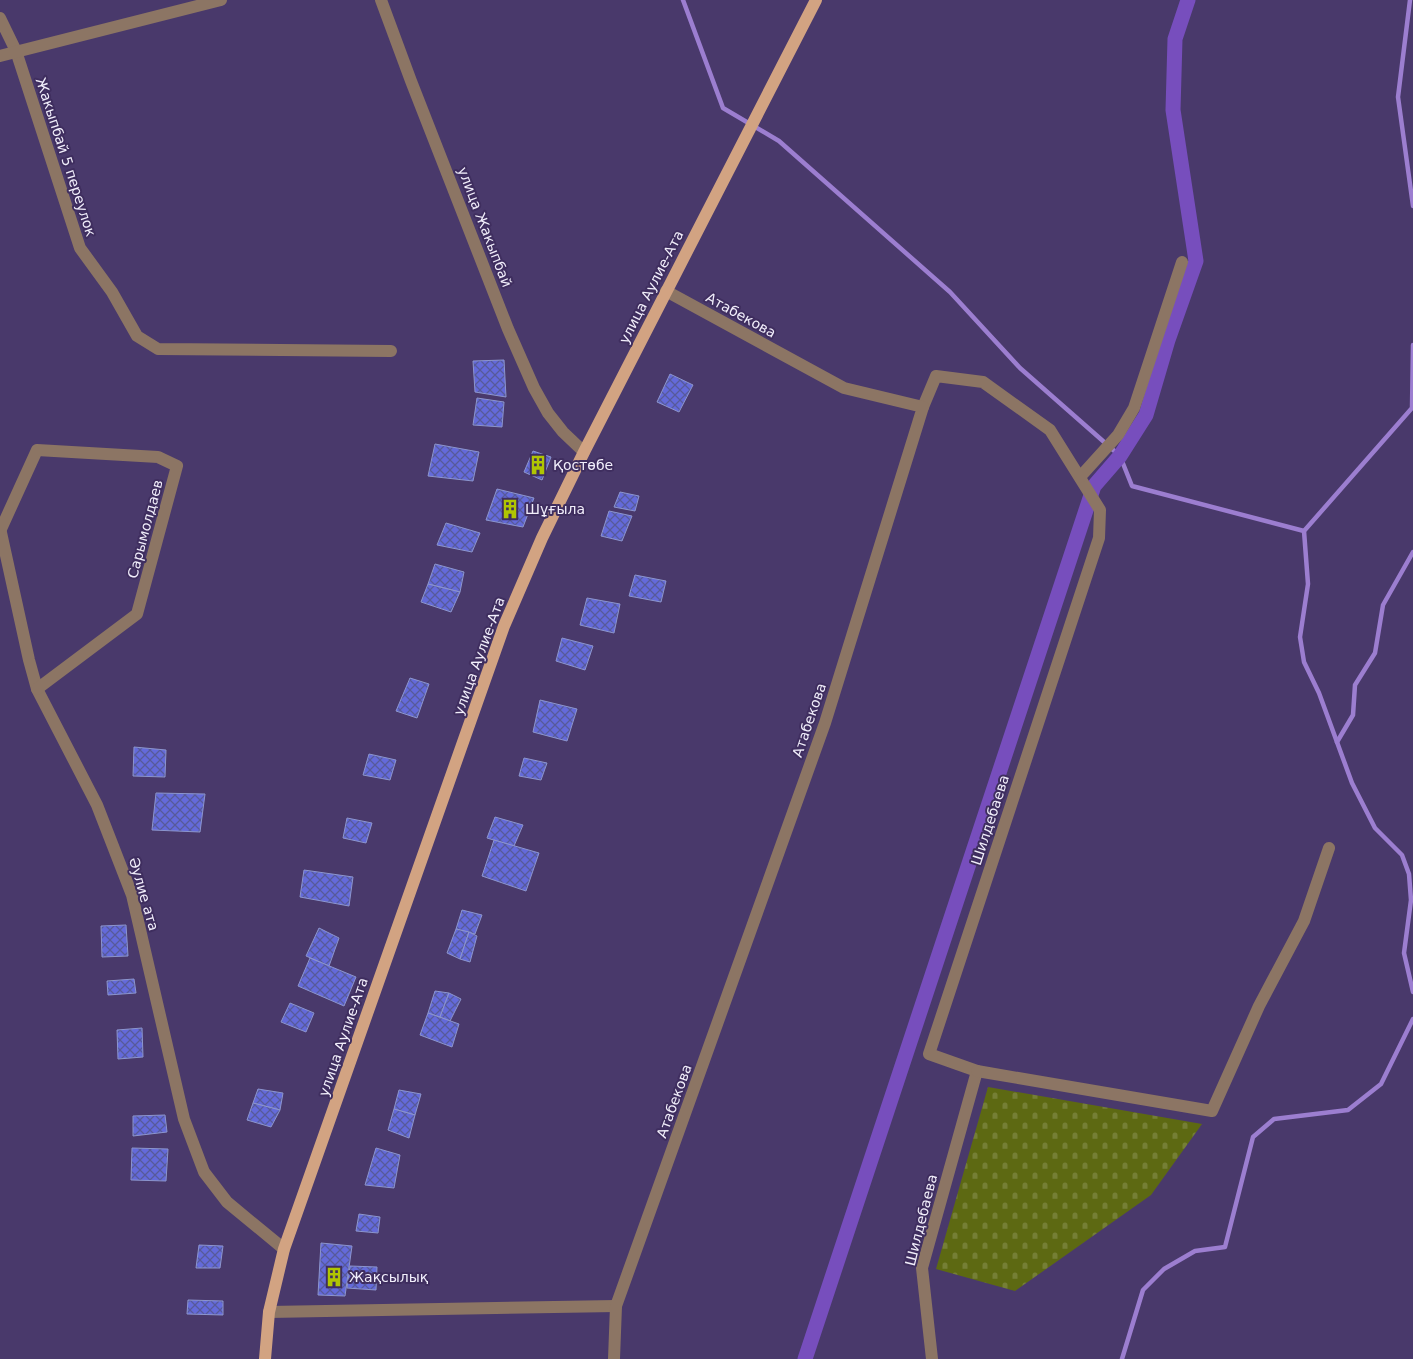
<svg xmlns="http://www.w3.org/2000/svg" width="1413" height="1359" font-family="'DejaVu Sans',sans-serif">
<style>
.cemetery{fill:url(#cemetery-stones)}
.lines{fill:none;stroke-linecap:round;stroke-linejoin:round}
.stream{stroke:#9c7ed0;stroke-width:4.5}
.canal{stroke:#774ebd;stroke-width:15}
.building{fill:url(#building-cross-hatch);stroke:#8c95cd}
.minor{stroke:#8c7564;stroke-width:12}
.major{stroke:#d2a382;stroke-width:12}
.labels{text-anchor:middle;stroke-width:4;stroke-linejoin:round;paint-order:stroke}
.street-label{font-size:14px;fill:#f1eefb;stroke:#3f2e5f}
.poi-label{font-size:14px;fill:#f1eefb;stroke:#3f2e5f;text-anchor:start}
</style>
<defs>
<pattern id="cemetery-stones" width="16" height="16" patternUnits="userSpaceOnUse" patternTransform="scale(1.25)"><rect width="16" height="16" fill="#5d6912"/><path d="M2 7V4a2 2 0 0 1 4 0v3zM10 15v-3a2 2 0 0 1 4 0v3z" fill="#757f35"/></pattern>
<pattern id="building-cross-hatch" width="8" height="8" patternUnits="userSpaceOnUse" patternTransform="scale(1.25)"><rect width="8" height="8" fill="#646ada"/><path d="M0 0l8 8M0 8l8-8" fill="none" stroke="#575a9a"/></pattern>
</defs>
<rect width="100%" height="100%" fill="#49396b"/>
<!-- cemetery -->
<polygon class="cemetery" points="988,1087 1202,1124 1151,1195 1015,1291 936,1269"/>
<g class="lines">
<!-- stream -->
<g class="stream">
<polyline points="683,0 723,108 779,141 950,292 1020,368 1120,456 1132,486 1304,531"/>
<polyline points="1410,0 1398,97 1413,206"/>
<polyline points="1413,345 1412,408 1304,531 1308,584 1300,637 1304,662 1319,693 1352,783 1375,828 1402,855 1409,874 1411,900 1404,953 1413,992"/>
<polyline points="1337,742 1353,715 1355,685 1375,653 1383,605 1413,552"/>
<polyline points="1122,1359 1143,1290 1164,1269 1195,1251 1225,1247 1253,1137 1274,1119 1348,1110 1381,1084 1413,1019"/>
</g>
<!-- canal -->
<polyline class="canal" points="805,1359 1094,486 1120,456 1146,415 1168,340 1196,261 1173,110 1175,39 1188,0"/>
</g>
<!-- building -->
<g class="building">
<polygon points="504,360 506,397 475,392 473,361"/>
<polygon points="670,374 693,385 679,412 657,402"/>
<polygon points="477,398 504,402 502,427 473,425"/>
<polygon points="435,444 479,452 473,481 428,476"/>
<polygon points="533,451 551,457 542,480 524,472"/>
<polygon points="497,489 534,498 523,527 486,520"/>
<polygon points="620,492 639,496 635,511 614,507"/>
<polygon points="609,511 632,516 622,541 601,536"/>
<polygon points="446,523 480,533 472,552 437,545"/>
<polygon points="435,564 464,572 460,592 428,584"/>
<polygon points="635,575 666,581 661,602 629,596"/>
<polygon points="428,584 460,592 451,612 421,602"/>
<polygon points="587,598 620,604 614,633 580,625"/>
<polygon points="562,638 593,646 585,670 556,661"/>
<polygon points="410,678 429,684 417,718 396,711"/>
<polygon points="540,700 577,709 567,741 533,732"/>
<polygon points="134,747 166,750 165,777 133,776"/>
<polygon points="369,754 396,760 390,780 363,775"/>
<polygon points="524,758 547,763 541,780 519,776"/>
<polygon points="156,793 205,794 200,832 152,830"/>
<polygon points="495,817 523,825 514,846 487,838"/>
<polygon points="347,818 372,823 366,843 343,838"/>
<polygon points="494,840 539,853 526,891 482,876"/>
<polygon points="304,870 353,877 349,906 300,897"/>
<polygon points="462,910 482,915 475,934 456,929"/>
<polygon points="126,925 128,956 102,957 101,926"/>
<polygon points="319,928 339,938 329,966 306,956"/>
<polygon points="456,929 469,932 460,959 447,953"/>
<polygon points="469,932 477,936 470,962 460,959"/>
<polygon points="310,958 356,977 344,1006 298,986"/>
<polygon points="134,979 136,993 108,995 107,981"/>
<polygon points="435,991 449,993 440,1017 428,1013"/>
<polygon points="449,993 461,999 450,1021 440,1017"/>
<polygon points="290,1003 314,1013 306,1032 281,1022"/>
<polygon points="428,1013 459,1024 452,1047 420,1035"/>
<polygon points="142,1028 143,1057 118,1059 117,1030"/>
<polygon points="258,1089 283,1093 280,1110 253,1103"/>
<polygon points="399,1090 421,1094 415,1115 394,1109"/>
<polygon points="253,1103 280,1110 271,1127 247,1120"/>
<polygon points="394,1109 415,1115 409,1138 388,1130"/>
<polygon points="165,1115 167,1132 133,1136 133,1116"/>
<polygon points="132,1148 168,1149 166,1181 131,1180"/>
<polygon points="376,1148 400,1155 394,1188 365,1185"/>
<polygon points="359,1214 380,1217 378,1233 356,1231"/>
<polygon points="321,1243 352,1246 345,1296 318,1295"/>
<polygon points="199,1245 223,1246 220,1268 196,1268"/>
<polygon points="350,1266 377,1267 376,1290 347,1288"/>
<polygon points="188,1300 223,1301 223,1315 187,1314"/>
</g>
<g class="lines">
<!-- minor -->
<g class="minor">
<polyline points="381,0 411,81 508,329 534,388 548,413 563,432 584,452"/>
<polyline points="0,18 16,51 80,248 112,292 137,336 158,349 391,351"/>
<polyline points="0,56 221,0"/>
<polyline points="923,407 936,376 983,382 1050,430 1100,510 1099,538 929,1054 977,1071 922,1268 932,1359"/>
<polyline points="1080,477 1118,435 1134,408 1182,262"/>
<polyline points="0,528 29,660 37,689 97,805 132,895 184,1119 204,1172 227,1202 284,1249"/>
<polyline points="1,529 37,450 158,457 177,466 137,614 37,689"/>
<polyline points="977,1071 1212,1111 1259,1006 1304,921 1329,848"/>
<polyline points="269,1312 616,1306"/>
<polyline points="614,1359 616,1306 825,723 923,407 844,388 666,291"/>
</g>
<!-- major -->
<polyline class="major" points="265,1359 269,1312 284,1249 504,626 542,538 584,452 816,0"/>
</g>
<!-- icons -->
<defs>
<symbol id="building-bare" viewBox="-9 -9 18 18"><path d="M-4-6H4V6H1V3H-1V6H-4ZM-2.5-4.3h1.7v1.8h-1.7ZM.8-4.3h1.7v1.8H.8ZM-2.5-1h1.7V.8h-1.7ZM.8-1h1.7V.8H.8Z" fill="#b0c502" stroke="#3f2e5f" stroke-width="2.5" paint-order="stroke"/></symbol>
</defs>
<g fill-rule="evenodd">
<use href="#building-bare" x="524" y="451" width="28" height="28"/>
<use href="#building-bare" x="496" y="495" width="28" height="28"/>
<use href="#building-bare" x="320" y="1263" width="28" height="28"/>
</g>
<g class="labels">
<!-- street labels -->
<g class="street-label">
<text transform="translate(66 157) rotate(72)" y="5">Жакыпбай 5 переулок</text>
<text transform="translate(485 227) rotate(69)" y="5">улица Жакыпбай</text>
<text transform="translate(651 287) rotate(-63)" y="5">улица Аулие-Ата</text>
<text transform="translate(741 315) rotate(29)" y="5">Атабекова</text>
<text transform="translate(145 529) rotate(-75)" y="5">Сарымолдаев</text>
<text transform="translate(479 656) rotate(-70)" y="5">улица Аулие-Ата</text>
<text transform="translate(809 720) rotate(-71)" y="5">Атабекова</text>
<text transform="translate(990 820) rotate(-72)" y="5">Шилдебаева</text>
<text transform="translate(144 894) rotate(74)" y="5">Әулие ата</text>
<text transform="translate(343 1037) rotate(-71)" y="5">улица Аулие-Ата</text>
<text transform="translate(674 1101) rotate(-70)" y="5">Атабекова</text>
<text transform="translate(921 1220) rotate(-76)" y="5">Шилдебаева</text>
</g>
<!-- poi labels -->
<g class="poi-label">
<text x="553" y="470">Қостөбе</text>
<text x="525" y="514">Шұғыла</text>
<text x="349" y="1282">Жақсылық</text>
</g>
</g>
</svg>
